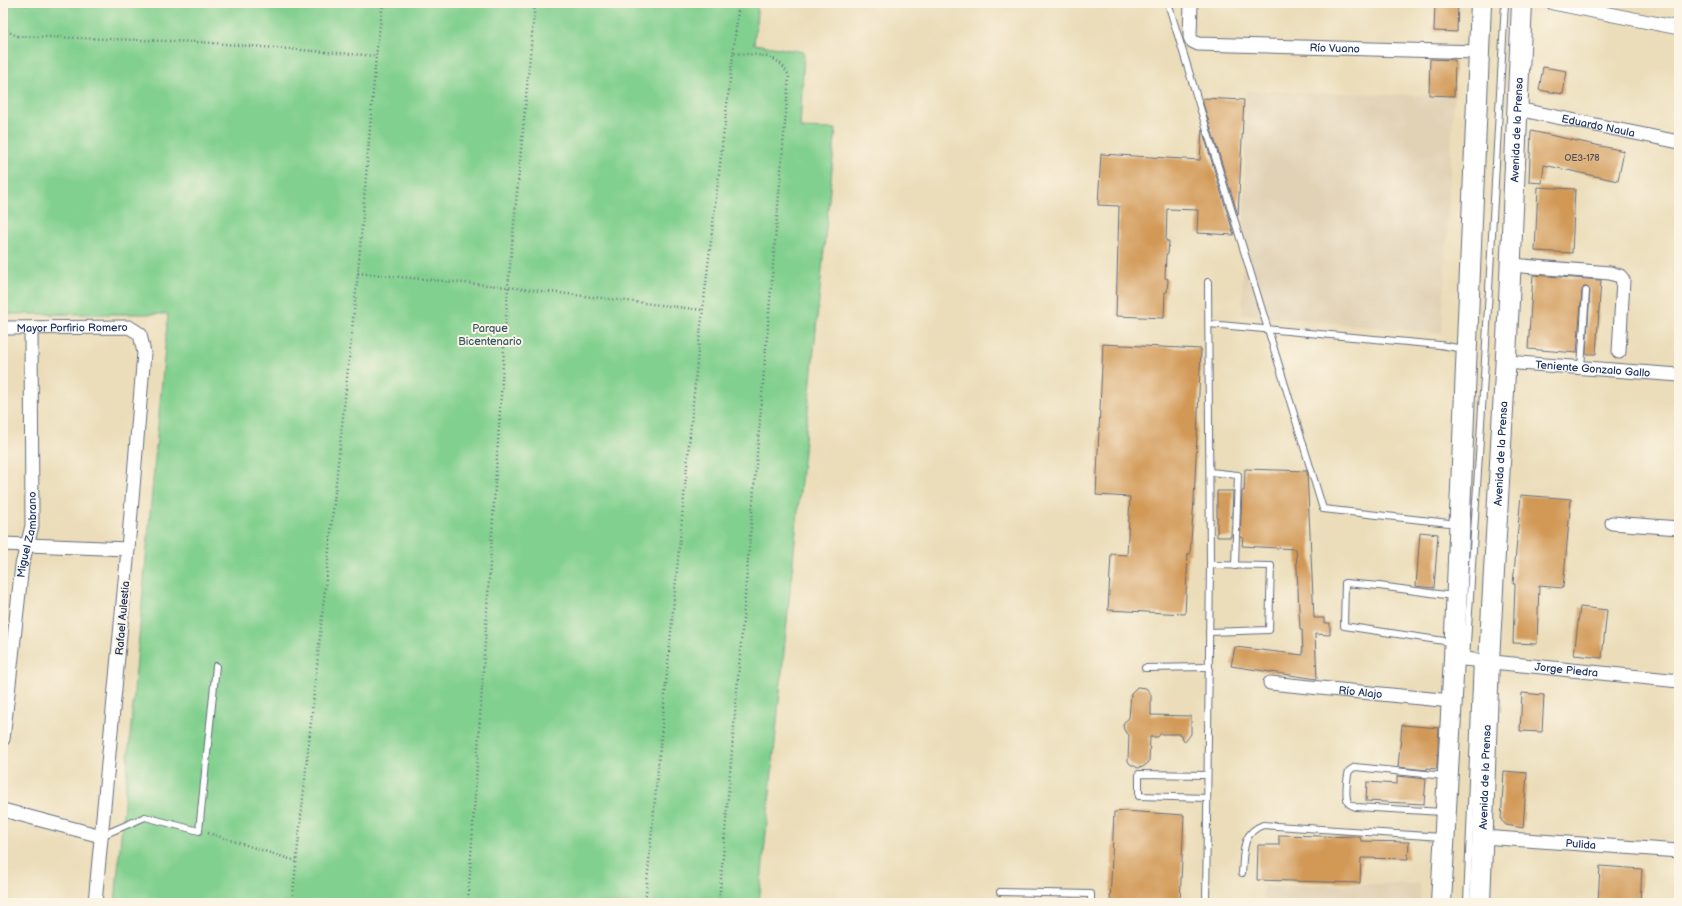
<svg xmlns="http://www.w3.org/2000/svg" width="1682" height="906" font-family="'Balsamiq Sans',sans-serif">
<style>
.built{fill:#e1d2b6}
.green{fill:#82d08f;stroke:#4e8076}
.building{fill:#d29957}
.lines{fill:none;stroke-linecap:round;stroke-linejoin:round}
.lane-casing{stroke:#646c7e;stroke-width:8}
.street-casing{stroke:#646c7e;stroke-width:15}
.primary-casing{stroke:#646c7e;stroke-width:22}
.path{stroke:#646c7e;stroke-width:2.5;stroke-dasharray:1 3;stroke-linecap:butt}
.lane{stroke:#fff;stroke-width:6}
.street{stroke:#fff;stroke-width:13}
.primary{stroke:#fff;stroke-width:20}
.labels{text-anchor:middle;stroke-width:4;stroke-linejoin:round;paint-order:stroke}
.number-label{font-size:9px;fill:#494a5c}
.street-label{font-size:11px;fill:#1b2f5e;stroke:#fcf5e5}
.park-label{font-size:11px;fill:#35576a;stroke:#fcf5e5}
</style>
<rect width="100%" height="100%" fill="#fcf5e5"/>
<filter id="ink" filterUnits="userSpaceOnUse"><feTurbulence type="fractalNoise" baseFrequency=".025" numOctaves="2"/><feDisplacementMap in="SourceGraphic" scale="8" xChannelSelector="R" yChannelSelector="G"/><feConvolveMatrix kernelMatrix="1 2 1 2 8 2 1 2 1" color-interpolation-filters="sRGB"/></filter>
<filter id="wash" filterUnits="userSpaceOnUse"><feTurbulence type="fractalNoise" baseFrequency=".012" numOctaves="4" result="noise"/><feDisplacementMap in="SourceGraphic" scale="16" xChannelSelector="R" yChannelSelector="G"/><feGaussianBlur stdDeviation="0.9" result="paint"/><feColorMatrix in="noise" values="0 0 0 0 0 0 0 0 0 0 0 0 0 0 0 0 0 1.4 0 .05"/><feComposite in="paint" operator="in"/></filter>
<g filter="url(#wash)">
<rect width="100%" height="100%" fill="#ebddb9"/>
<!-- built -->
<g class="built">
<polygon points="1246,91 1454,96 1442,334 1242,314"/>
<polygon points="1420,883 1421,903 1263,903 1263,886"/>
</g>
<!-- green -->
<polygon class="green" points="3,3 758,3 754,44 804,52 800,128 836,129 759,903 115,903 168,314 3,314"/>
<g id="blocks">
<!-- building -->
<g class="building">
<polygon points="1435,3 1458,3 1457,32 1434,31"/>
<polygon points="1430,59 1455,60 1454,96 1429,95"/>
<polygon points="1543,67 1567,71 1563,94 1539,90"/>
<polygon points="1203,98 1244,100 1238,215 1203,103"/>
<polygon points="1202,129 1234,235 1197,233 1198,210 1167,209 1166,241 1169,241 1168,254 1166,254 1165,278 1168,279 1167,292 1165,292 1164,318 1116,316 1119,206 1098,205 1101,154 1200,160"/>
<polygon points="1531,131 1624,151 1618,181 1544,165 1542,183 1529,182"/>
<polygon points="1538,187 1575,189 1572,253 1535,251"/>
<polygon points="1533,275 1601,280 1596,354 1586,354 1590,291 1587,287 1584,287 1582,291 1577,353 1528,349"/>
<polygon points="1103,344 1201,349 1194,500 1190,554 1188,554 1185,614 1108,610 1111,554 1127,555 1130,497 1096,495"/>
<polygon points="1245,469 1307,471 1314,618 1324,618 1324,623 1330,623 1330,635 1315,634 1317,679 1231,666 1235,647 1303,655 1302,630 1300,630 1296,549 1242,546 1243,538 1240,537 1242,491 1244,491"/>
<polygon points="1217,491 1233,491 1231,537 1217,537"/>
<polygon points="1521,495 1571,499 1563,588 1539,586 1537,644 1513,643 1515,584 1513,584"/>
<polygon points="1420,532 1438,534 1434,588 1416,586"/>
<polygon points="1580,607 1607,610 1602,658 1574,655"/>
<polygon points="1137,687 1146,688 1151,694 1151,715 1191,716 1191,734 1185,742 1180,734 1160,734 1158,737 1150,737 1149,762 1143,767 1138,768 1130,764 1128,761 1129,735 1124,730 1123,726 1124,722 1129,718 1131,693"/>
<polygon points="1522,693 1544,695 1542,732 1520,731"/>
<polygon points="1402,725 1439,728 1437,769 1427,768 1427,770 1398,767"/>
<polygon points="1504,771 1527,773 1523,828 1506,825 1501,820"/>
<polygon points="1397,776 1426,779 1424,804 1366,801 1367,782 1397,784"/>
<polygon points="1124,811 1184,815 1180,903 1110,903 1114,812"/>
<polygon points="1279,835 1360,837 1361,841 1409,842 1408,859 1361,858 1360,883 1257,880 1258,845 1279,845"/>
<polygon points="1600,866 1642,869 1640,903 1598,903"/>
</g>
</g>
</g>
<g filter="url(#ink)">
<use href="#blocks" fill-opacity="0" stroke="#646c7e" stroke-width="1"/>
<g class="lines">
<defs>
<g id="lane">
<polyline points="1168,3 1323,509 1458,524"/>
<polyline points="1209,324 1440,345 1464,349"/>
<polyline points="1581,368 1586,291"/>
<polyline points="1210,472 1238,475 1235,566"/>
<polyline points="1209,632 1269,630 1271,566 1210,565"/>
<polyline points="1451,642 1344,626 1345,583 1379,586 1453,596"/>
<polyline points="1466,659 1485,361 1505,3"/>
<polyline points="1145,668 1209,667"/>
<polyline points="1207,775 1139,774 1139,796 1207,798"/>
<path d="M1443 812 1356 807C1353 806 1349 805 1348 802 1345 796 1347 777 1349 771L1355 767 1445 776"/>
<polyline points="101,836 145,817 199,831 216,666"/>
<path d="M1242 873C1244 853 1241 833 1263 825L1442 837"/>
<polyline points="1000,892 1091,894 1091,903"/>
<polyline points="1206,903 1210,565 1208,282"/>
<polyline points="1467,903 1477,660"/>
</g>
<g id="street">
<path id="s1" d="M1191 3 1190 37 1192 41 1198 44 1478 52"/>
<polyline points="1553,3 1679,28"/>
<path id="s2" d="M1517 109 1679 142"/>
<polyline points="1511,265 1610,273 1620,276 1623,280 1619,352"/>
<path id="s3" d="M3 328 129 327 140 334 144 353 128 549 95 903"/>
<path id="s4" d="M1506 362 1679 375"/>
<polyline points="1612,523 1679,528"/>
<polyline points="3,544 128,549"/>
<path id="s5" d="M1454 658 1679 681"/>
<path id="s6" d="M1270 683 1451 701"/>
<path id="s7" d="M3 739 22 565 32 526 31 328"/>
<polyline points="3,810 101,836"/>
<path id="s8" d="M1483 837 1679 851"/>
</g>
<g id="primary">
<polyline points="1441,903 1454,658 1481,3"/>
<path id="s9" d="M1480 903 1489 661 1509 301 1522 3"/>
</g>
</defs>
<!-- lane casing -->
<use href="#lane" class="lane-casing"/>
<!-- street casing -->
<use href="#street" class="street-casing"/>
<!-- primary casing -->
<use href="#primary" class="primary-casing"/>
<!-- path -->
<g class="path">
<polyline points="3,29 17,36 200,42 376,56"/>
<polyline points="358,273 508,287 703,310"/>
<polyline points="208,833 296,861"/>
<polyline points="292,903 358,273 376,56 383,3"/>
<polyline points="468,903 508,287 535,3"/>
<polyline points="645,903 698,351 739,3"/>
<path d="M719 903 789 76C777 51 757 56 733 53"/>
</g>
<!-- lane -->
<use href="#lane" class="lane"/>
<!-- street -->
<use href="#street" class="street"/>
<!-- primary -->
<use href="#primary" class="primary"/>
</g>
</g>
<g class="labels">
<!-- number labels -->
<g class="number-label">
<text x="1582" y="161">OE3-178</text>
</g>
<!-- street labels -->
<g class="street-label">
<text dy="4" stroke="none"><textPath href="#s1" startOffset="182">Río Vuano</textPath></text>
<text dy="4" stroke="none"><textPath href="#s2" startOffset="83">Eduardo Naula</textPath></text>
<text dy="4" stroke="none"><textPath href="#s9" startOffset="774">Avenida de la Prensa</textPath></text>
<text dy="4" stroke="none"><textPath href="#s3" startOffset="69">Mayor Porfirio Romero</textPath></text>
<text dy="4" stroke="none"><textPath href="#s4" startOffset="87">Teniente Gonzalo Gallo</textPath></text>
<text dy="4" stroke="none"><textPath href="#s9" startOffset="450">Avenida de la Prensa</textPath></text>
<text dy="4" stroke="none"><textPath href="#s7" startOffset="206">Miguel Zambrano</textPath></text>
<text transform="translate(122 618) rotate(-85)" y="4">Rafael Aulestia</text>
<text dy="4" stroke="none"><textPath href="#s5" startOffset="113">Jorge Piedra</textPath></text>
<text dy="4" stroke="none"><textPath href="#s6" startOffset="91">Río Alajo</textPath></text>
<text dy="4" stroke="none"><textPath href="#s9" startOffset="126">Avenida de la Prensa</textPath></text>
<text dy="4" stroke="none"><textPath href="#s8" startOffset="98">Pulida</textPath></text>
</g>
<!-- park labels -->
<g class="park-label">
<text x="490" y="332">Parque<tspan x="490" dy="13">Bicentenario</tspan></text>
</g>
</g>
<!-- margin -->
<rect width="1682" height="906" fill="none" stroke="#fcf5e5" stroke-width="16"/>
</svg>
